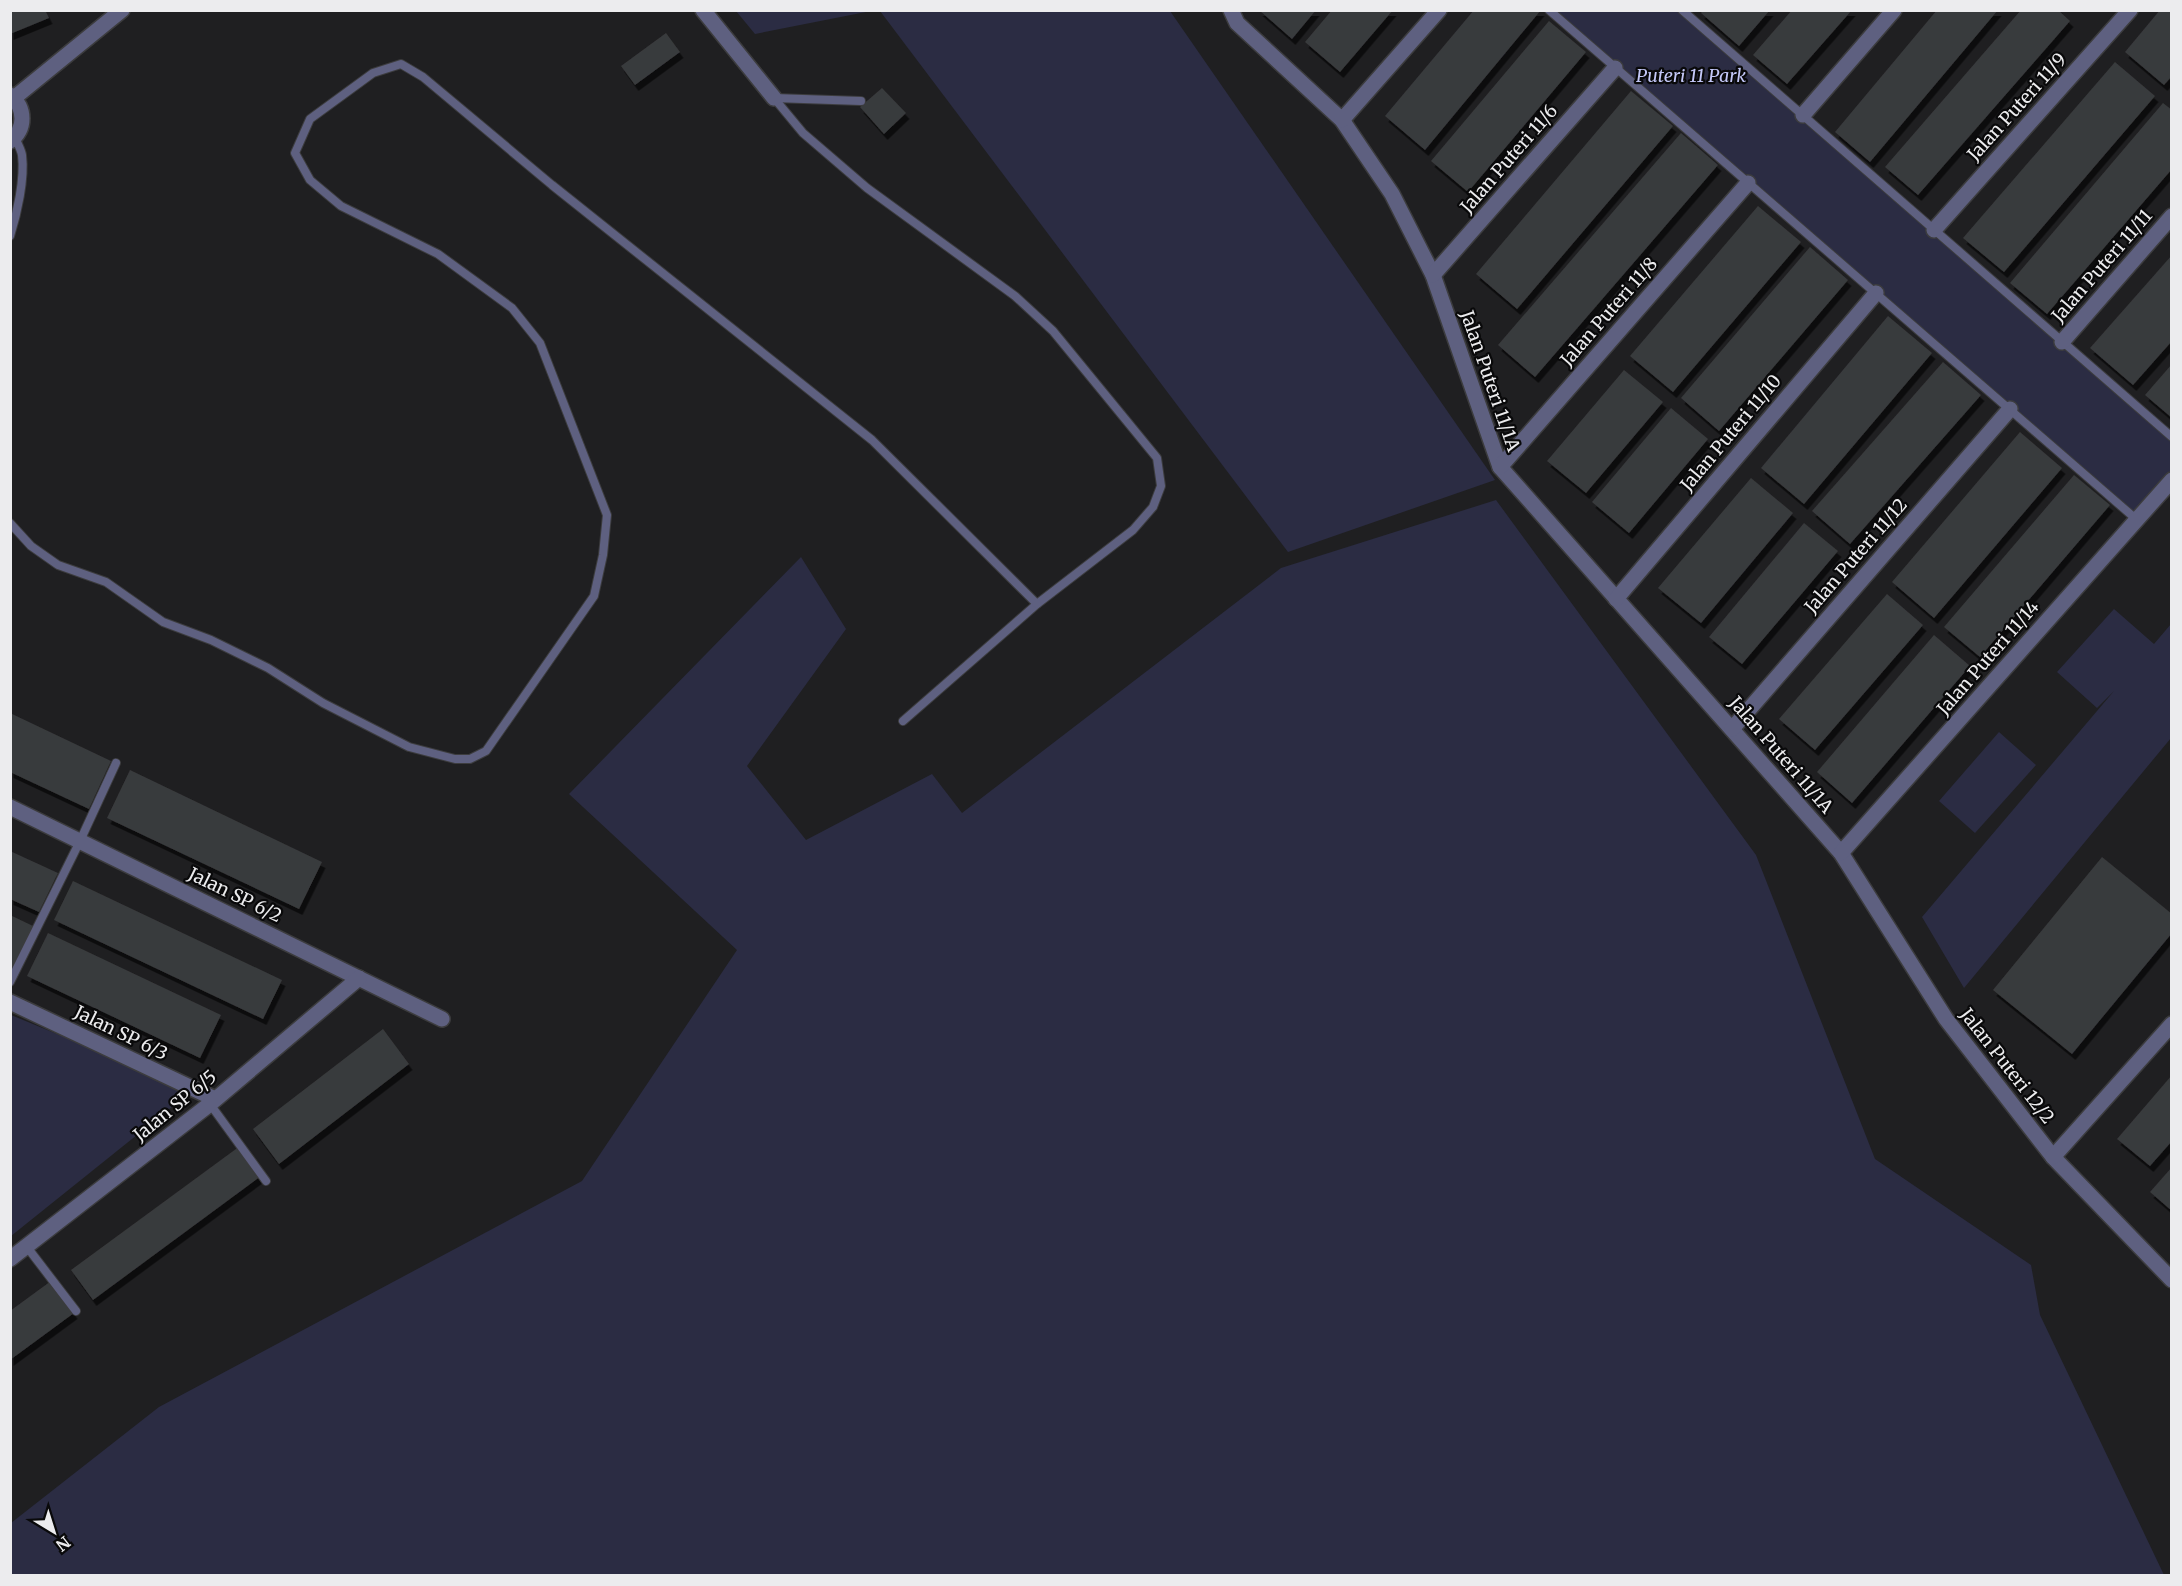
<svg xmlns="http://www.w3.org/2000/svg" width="2182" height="1586" font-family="Merriweather,serif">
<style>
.green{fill:#2b2c43}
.building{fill:#393a3c;filter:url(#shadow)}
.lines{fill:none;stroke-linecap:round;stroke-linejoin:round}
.lane-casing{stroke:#3c3c3e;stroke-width:10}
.street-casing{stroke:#3c3c3e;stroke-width:18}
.lane{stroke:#5e6080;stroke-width:8}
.street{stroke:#5e6080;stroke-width:15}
.labels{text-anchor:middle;stroke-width:4.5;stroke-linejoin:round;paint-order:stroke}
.park-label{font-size:18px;font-style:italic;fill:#c4c8f8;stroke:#09090a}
.street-label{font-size:18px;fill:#ececee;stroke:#09090a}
</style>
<defs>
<filter id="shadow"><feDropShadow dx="3.5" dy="6" stdDeviation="0" flood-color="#0009"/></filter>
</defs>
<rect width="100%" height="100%" fill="#1f1f21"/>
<!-- green -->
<g class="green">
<polygon points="736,11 871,11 755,34"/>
<polygon points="880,11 1170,11 1495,480 1288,552"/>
<polygon points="1549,11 1682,11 2171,437 2171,480 2136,519"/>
<polygon points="1496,500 1756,855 1875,1159 2031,1265 2040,1315 2164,1575 11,1575 11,1523 159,1407 582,1181 737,950 569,794 801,557 846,629 747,766 806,840 932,774 962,813 1281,568"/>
<polygon points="2114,609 2154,644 2171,624 2171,738 1964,988 1922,917 2114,691 2097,708 2057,672"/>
<polygon points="1999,732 2036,765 1975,833 1939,801"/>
<polygon points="11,1015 193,1090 11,1236"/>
</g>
<!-- building -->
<g class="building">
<polygon points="10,10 45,10 49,18 10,34"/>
<polygon points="1259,10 1316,10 1292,39"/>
<polygon points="1332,10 1393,10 1340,72 1305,42"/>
<polygon points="1474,10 1541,10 1425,150 1385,116"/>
<polygon points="1703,10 1770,10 1739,46 1701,13"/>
<polygon points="1792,10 1852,10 1787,84 1753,55"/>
<polygon points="1937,10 1998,10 1870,162 1835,132"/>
<polygon points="2021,10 2058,10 2070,21 1918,195 1885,167"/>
<polygon points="2160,10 2172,10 2172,76 2164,85 2125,52"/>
<polygon points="1549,21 1586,52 1468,192 1431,161"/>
<polygon points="666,33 680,52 635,85 621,66"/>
<polygon points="2115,62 2155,96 2004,272 1963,238"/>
<polygon points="882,88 906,113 884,134 860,107"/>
<polygon points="1631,91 1673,126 1517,309 1476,274"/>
<polygon points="2163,103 2172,110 2172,169 2047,314 2010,283"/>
<polygon points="1681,133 1718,165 1535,377 1498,345"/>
<polygon points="1758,206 1801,242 1673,392 1630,356"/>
<polygon points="1810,247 1848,280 1719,431 1681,398"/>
<polygon points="2172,255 2172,341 2133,385 2090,348"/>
<polygon points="1888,316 1932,353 1804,504 1761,468"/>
<polygon points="1943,362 1981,395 1850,544 1812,511"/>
<polygon points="2172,364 2172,418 2145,395"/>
<polygon points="1624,370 1663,402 1586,493 1547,461"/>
<polygon points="1671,408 1708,439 1629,533 1592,502"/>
<polygon points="2020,432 2062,468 1934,618 1892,582"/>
<polygon points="2074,475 2110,505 1980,657 1944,627"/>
<polygon points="1751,478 1793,513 1701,623 1658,588"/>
<polygon points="1804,523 1838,551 1742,664 1709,637"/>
<polygon points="1887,594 1923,625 1815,750 1779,719"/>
<polygon points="1934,635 1970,666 1852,803 1817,772"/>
<polygon points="10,713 111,761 89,809 10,772"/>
<polygon points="130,770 322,862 299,909 107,818"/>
<polygon points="10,851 58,873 39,912 10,899"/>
<polygon points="2102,857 2172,914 2172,933 2072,1054 1993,990"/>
<polygon points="73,881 282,980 263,1019 54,920"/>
<polygon points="10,915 33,926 12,968 10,967"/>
<polygon points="48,933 221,1015 200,1058 27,976"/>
<polygon points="383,1029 409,1064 279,1164 253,1129"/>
<polygon points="2172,1075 2172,1141 2150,1166 2117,1139"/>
<polygon points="240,1146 261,1176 93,1300 71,1270"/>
<polygon points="2172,1167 2172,1211 2150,1192"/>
<polygon points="51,1281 74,1313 10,1360 10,1311"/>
</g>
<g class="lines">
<defs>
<g id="lane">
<polyline points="1549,10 2136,519"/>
<polyline points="1682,10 2172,437"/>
<polyline points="774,98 803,133 867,188 1015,296 1053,331 1157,458 1161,486 1153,507 1133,530 1037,604 903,721"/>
<polyline points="774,98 861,101"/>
<path d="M10 236C17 214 25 179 22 155 21 149 17 143 15 137"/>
<polyline points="10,523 31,546 58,565 106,582 163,622 211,640 268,668 323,703 409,747 455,759 470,759 486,751 594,596 603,555 607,515 540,343 512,308 438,254 341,206 310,180 295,153 310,119 373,73 401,64 423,77 552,185 872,440 1037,604"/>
<polyline points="10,982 80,841 116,763"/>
<polyline points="210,1104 266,1181"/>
<polyline points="27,1247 76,1311"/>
</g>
<g id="street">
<polyline points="703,10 774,98"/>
<polyline points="1231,10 1237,23 1342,120 1392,194 1433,275 1500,467 1841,853 1946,1019 2053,1157 2172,1280"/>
<path d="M10 95C26 108 26 129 10 141"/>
<polyline points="14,98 122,10"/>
<polyline points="1803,115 1894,10"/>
<polyline points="1342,120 1439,10"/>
<polyline points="1934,230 2130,10"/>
<polyline points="1433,275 1615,68"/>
<polyline points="2062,342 2172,216"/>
<polyline points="1500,467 1748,183"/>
<polyline points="1616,599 1876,293"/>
<polyline points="1732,729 2010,409"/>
<polyline points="10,807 442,1019"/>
<polyline points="1841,853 2172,480"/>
<polyline points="10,1002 215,1099"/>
<polyline points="2053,1157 2172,1024"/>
<polyline points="10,1259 210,1104 359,978"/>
</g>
</defs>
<!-- lane casing -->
<use href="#lane" class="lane-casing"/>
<!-- street casing -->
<use href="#street" class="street-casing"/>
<!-- lane -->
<use href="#lane" class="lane"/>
<!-- street -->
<use href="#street" class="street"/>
</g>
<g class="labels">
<!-- park labels -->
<g class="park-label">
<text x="1691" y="82">Puteri 11 Park</text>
</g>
<!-- street labels -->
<g class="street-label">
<text transform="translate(2017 107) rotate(-48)" y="6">Jalan Puteri 11/9</text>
<text transform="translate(1509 159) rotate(-49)" y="6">Jalan Puteri 11/6</text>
<text transform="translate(2102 266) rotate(-49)" y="6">Jalan Puteri 11/11</text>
<text transform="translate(1609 312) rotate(-49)" y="6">Jalan Puteri 11/8</text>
<text transform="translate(1490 381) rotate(71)" y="6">Jalan Puteri 11/1A</text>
<text transform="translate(1731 433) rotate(-50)" y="6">Jalan Puteri 11/10</text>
<text transform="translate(1856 556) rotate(-49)" y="6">Jalan Puteri 11/12</text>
<text transform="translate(1988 658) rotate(-49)" y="6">Jalan Puteri 11/14</text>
<text transform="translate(1781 755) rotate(49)" y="6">Jalan Puteri 11/1A</text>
<text transform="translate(235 895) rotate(26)" y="6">Jalan SP 6/2</text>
<text transform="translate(121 1033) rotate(26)" y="6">Jalan SP 6/3</text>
<text transform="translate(2007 1066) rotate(52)" y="6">Jalan Puteri 12/2</text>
<text transform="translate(175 1106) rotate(-39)" y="6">Jalan SP 6/5</text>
</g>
</g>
<!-- border -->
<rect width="2182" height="1586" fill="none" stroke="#ececee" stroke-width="24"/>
<!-- north arrow -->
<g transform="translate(54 1532) rotate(142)" stroke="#09090a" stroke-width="4.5" paint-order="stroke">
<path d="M0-4.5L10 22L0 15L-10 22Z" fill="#ececee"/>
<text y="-9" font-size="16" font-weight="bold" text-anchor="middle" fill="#ececee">N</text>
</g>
</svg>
